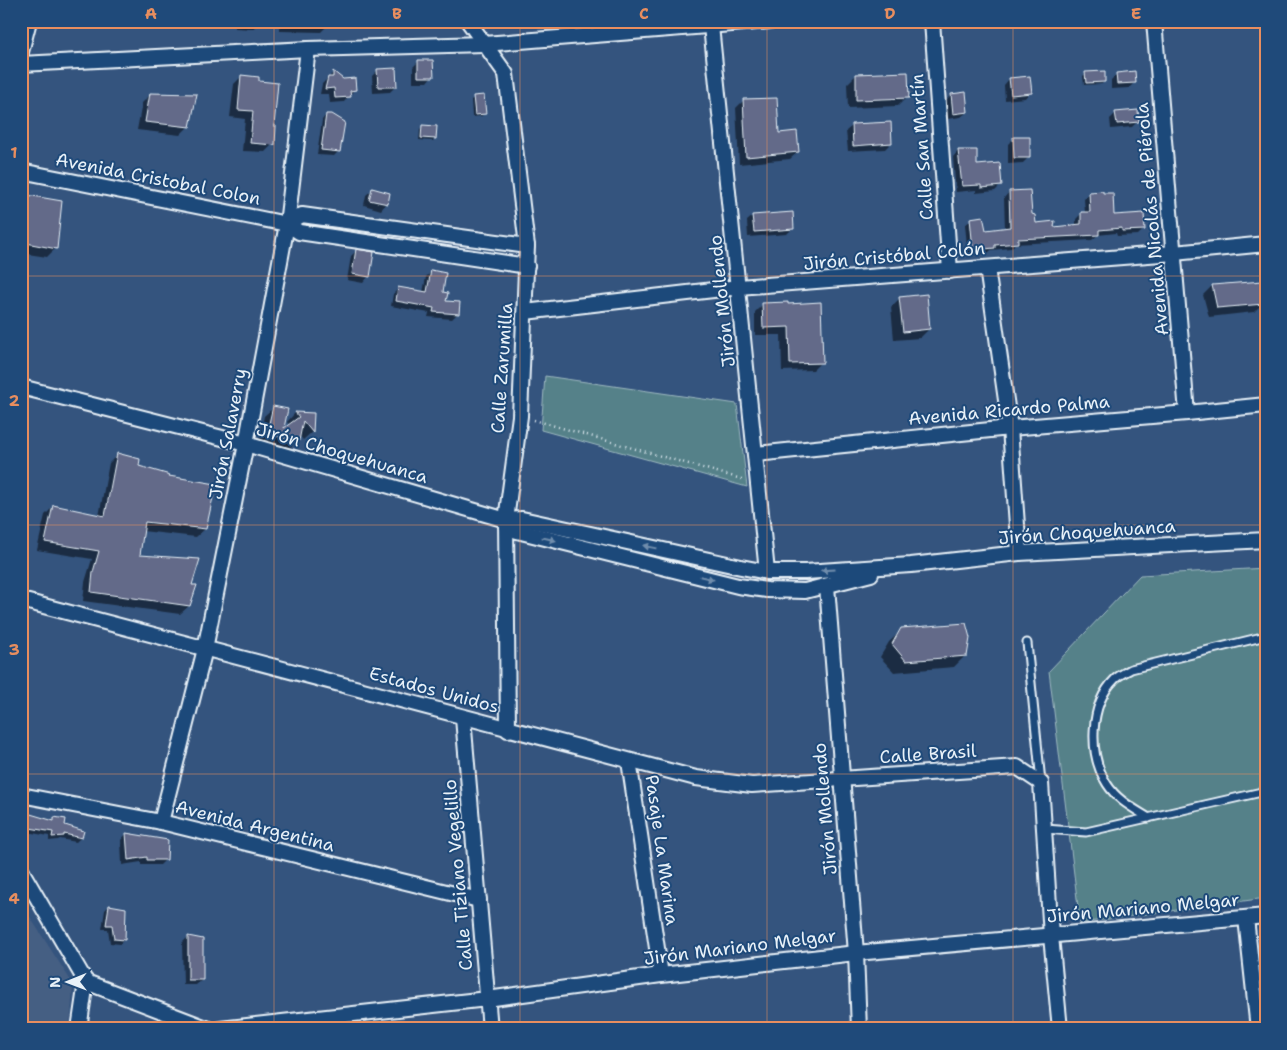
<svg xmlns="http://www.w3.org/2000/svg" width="1287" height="1050" font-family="'Shantell Sans',sans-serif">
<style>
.built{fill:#455e83}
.green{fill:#558189;stroke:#9eb9c0}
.shadow{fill:#0007}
.building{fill:#646b89;stroke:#e8f1f8}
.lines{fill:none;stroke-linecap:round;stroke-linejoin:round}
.service-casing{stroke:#e8f1f8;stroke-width:11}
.minor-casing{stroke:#e8f1f8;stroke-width:18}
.path{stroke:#e8f1f8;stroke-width:2.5;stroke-dasharray:1 4;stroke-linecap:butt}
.service{stroke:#1f4a7a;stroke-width:7}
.minor{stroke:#1f4a7a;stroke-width:14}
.oneway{fill:#6f8dac}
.grid{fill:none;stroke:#e88e5f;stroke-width:1;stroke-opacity:0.55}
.labels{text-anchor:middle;stroke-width:4;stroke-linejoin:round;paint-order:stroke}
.street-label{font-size:18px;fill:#e8f1f8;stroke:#1f4a7a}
.neatline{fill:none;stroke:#e88e5f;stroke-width:2}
.grid-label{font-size:16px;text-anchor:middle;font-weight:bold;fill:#e88e5f}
</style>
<rect width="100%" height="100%" fill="#34547e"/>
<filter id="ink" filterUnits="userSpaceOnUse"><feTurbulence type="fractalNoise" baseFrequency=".02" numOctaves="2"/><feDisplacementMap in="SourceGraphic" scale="10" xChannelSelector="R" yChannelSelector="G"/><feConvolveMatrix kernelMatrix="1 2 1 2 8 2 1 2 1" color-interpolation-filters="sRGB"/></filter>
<g filter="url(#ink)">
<!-- built -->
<polygon class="built" points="21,903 73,984 70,1029 21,1029"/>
<!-- green -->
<g class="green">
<polygon points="545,376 737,404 747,487 541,430"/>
<polygon points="1266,568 1266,898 1080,923 1049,671 1140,575"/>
</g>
<!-- shadow -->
<g class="shadow">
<polygon points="235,21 259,21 253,29 235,28"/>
<polygon points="280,21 327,21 327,26 321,32 280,31"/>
<polygon points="379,21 413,21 408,26 380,28"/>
<polygon points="1241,21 1262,21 1241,23"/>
<polygon points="419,61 432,76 427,82 413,82 413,67"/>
<polygon points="378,70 396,86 390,92 373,93 372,76"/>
<polygon points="333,73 354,90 344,102 330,103 329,94 320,94 322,84"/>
<polygon points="1086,73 1104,81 1102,84 1084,85 1083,76"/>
<polygon points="1117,74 1135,82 1129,88 1111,89 1111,80"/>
<polygon points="856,75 907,97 898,106 848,108 847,84"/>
<polygon points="242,76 273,127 273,144 265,152 242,151 245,119 230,117 234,84"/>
<polygon points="1009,79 1030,92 1025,98 1005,100 1004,85"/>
<polygon points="151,94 189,126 180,135 137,130 142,103"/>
<polygon points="951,95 967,112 961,117 947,119 946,100"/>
<polygon points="474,98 484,113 482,116 472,117 471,100"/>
<polygon points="744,100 798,152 790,159 739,164 736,108"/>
<polygon points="1116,113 1138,121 1132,127 1111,129 1110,119"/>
<polygon points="326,115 339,151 334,156 317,155 322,120"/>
<polygon points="423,126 435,138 433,141 419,140 420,129"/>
<polygon points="852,126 891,143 885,149 848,151 846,131"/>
<polygon points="1013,139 1029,157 1023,163 1008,164 1008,144"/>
<polygon points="958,151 976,166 1001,185 995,191 976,193 976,190 956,192 953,157"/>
<polygon points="372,190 389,194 386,204 381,210 364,205 366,195"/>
<polygon points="1009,192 1031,216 1034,224 1052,228 1076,226 1076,219 1081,214 1085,213 1084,199 1090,193 1113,216 1144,229 1138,235 1117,236 1116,233 1098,235 1092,240 1015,244 1011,248 991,250 988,253 968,255 965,225 971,220 985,231 1005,229 1004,198"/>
<polygon points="21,196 56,248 47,257 21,253"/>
<polygon points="753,216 793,228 787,234 748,237 747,221"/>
<polygon points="356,251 372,253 368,277 363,283 347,280 351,256"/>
<polygon points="431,272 445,302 457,314 452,319 428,317 429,313 391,306 393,294 399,288 423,292 426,277"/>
<polygon points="1262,282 1263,303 1254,312 1209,317 1203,295 1212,286"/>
<polygon points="900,298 929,329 920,338 894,340 891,307"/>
<polygon points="787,303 821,362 813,370 782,371 781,335 755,335 755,312 763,304"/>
<polygon points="273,408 282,431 290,425 287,422 295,413 313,414 312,432 303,440 299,435 297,440 289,449 267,445 269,443 259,441 264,416"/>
<polygon points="118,454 137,467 205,529 196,537 142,531 138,557 190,586 189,606 180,614 83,601 85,582 92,559 37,550 45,515 53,507 99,516 109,463"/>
<polygon points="902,630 966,655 954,667 894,672 880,657 889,642"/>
<polygon points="28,814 51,822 54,818 81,837 76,842 60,839 58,840 49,841 49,836 21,831 23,819"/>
<polygon points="126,834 166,859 160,865 141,865 141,862 122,865 121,840"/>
<polygon points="109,906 124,939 120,944 110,943 108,929 102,929 105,910"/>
<polygon points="188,937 202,980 196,985 183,985 182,943"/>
</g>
<!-- building -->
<g class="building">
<polygon points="418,60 433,60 434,77 418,77"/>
<polygon points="396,68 397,87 378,87 377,69"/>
<polygon points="333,71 343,79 355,78 356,90 350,91 351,97 335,98 334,88 325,89 328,77 333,77"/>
<polygon points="1105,71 1105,82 1086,83 1085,72"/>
<polygon points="1135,71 1136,83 1117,84 1116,73"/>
<polygon points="908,72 909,98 856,100 856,74"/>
<polygon points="241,75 259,77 259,81 278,83 274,126 276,126 275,145 250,143 253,111 238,110"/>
<polygon points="1030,76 1032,93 1011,95 1009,78"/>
<polygon points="966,92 968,112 953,114 951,94"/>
<polygon points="150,93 197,94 190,127 145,122"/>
<polygon points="484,95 486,114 475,115 473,96"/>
<polygon points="777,98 779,133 797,131 799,152 746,157 743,99"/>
<polygon points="1138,110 1139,122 1117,124 1115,112"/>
<polygon points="326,114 332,114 345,122 340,152 321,150"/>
<polygon points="891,122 892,143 853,146 852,124"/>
<polygon points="422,125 437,126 436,139 421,138"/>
<polygon points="1013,137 1030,137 1030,158 1014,158"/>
<polygon points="958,150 977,150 977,165 1000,163 1002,186 981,188 981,185 962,186"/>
<polygon points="372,188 390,193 388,204 369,200"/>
<polygon points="1030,190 1032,214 1035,215 1036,223 1055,221 1054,227 1081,224 1081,212 1090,212 1089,192 1103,191 1103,193 1113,193 1114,215 1144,213 1145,230 1122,231 1122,228 1099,230 1099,235 1018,239 1018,243 995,245 995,248 973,250 970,218 983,216 986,230 1010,227 1009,191"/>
<polygon points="21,194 62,201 57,249 21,242"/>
<polygon points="793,212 794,229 754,232 752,215"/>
<polygon points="356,249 374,252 370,277 352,274"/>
<polygon points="431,270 446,273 443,292 448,293 446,301 460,302 459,314 433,312 434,308 396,301 398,287 427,292"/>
<polygon points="1263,281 1264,304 1217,308 1212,285"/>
<polygon points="927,294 930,329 903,332 899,297"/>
<polygon points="788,302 788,304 821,302 823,363 790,364 789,327 763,328 762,303"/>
<polygon points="273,406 288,409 284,428 299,417 295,412 314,413 313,433 303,421 299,441 275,436 277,434 267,432"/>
<polygon points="117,453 140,459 139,466 170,475 169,476 216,484 206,529 145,522 140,555 200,559 192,585 197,585 190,606 91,592 93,572 99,551 45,542 53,505 105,516"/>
<polygon points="966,623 970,638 967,656 906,661 892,644 901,628"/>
<polygon points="27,813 54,821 54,817 66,819 65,825 84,831 82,838 64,834 64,836 52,837 53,832 24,827"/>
<polygon points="126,833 168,840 167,860 147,860 147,857 128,860"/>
<polygon points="109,905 126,908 125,940 114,939 112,925 106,925"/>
<polygon points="188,936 203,939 203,980 188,980"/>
</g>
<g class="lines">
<defs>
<g id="service">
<polyline points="1027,643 1041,782"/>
<path d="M1149 818C1133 808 1117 800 1107 784 1088 754 1089 705 1115 679 1119 675 1126 672 1131 669L1266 636"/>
<polyline points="1045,829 1086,832 1266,791"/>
</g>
<g id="minor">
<polyline points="468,21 506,74 527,246 520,416 506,520 508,730"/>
<polyline points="932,21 950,271"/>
<polyline points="1154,21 1187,413"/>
<polyline points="711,26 767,572"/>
<polyline points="21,52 29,21"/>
<polyline points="21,64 308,49 484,44 770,21"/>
<polyline points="21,171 287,224 299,232 527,266"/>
<polyline points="287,224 302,215 527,246"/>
<polyline points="987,268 1010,428 1019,553"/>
<polyline points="525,312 739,287 1174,253 1266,244"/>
<polyline points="21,387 246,444 506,520 522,519 741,567 767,572 805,572 911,565 1019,553 1266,540"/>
<polyline points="756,454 1010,428 1187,413 1266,405"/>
<polyline points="506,520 517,531 738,586 767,590 805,591 871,574"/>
<polyline points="827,586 856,953 859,1029"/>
<polyline points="21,600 696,778 752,785 1017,767 1041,783 1051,936 1060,1029"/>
<polyline points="463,718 490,1029"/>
<polyline points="629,761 661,975"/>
<polyline points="21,795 161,822 479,900"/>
<polyline points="161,822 205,649 246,444 287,224 308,49"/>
<polyline points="21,870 86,982 79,1029"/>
<polyline points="1246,918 1258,1029"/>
<polyline points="86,982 209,1029"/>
<polyline points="220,1029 487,999 661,975 856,953 1266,916"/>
</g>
</defs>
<!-- service casing -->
<use href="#service" class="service-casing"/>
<!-- minor casing -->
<use href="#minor" class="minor-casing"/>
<!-- path -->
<polyline class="path" points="534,420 745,480"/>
<!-- service -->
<use href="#service" class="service"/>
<!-- minor -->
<use href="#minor" class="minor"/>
</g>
<!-- one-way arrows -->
<defs><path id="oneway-solid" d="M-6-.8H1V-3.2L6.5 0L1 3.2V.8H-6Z" transform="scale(1.25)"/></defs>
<g class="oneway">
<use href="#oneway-solid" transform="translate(549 539) rotate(14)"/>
<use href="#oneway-solid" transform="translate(650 547) rotate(-168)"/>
<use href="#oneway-solid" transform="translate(828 570) rotate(176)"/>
<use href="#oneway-solid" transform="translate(707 578) rotate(14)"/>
</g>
</g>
<!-- grid -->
<path class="grid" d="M274 21V1029M520 21V1029M767 21V1029M1013 21V1029M21 276H1266M21 525H1266M21 774H1266"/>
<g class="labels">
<!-- street labels -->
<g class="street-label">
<text transform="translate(922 147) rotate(-94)" y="6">Calle San Martín</text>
<text transform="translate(158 179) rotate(11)" y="6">Avenida Cristobal Colon</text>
<text transform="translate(1152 219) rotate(-95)" y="6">Avenida Nicolás de Piérola</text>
<text transform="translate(894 256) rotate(-5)" y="6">Jirón Cristóbal Colón</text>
<text transform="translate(722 301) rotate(-96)" y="6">Jirón Mollendo</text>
<text transform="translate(502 368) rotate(-86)" y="6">Calle Zarumilla</text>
<text transform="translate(1009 410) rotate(-5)" y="6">Avenida Ricardo Palma</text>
<text transform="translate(228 434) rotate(-79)" y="6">Jirón Salaverry</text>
<text transform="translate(342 453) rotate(16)" y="6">Jirón Choquehuanca</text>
<text transform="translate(1087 532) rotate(-4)" y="6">Jirón Choquehuanca</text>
<text transform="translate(434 690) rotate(15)" y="6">Estados Unidos</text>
<text transform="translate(928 754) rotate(-4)" y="6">Calle Brasil</text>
<text transform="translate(825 809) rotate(-95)" y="6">Jirón Mollendo</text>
<text transform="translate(255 826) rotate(14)" y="6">Avenida Argentina</text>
<text transform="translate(662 850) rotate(82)" y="6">Pasaje La Marina</text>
<text transform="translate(458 875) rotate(-95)" y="6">Calle Tiziano Vegelillo</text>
<text transform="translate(1143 908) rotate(-5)" y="6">Jirón Mariano Melgar</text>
<text transform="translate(740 947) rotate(-7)" y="6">Jirón Mariano Melgar</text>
</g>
</g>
<!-- margin -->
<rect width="1287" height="1050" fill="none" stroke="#1f4a7a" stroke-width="55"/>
<!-- north arrow -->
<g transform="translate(68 982) rotate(269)" stroke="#1f4a7a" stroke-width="4" paint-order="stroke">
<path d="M0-4L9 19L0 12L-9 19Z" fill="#e8f1f8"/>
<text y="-8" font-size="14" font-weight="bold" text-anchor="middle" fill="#e8f1f8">N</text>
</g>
<rect x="28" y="28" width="1232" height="994" class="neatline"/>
<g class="grid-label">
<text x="151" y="19">A</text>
<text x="397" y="19">B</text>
<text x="644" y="19">C</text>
<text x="890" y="19">D</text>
<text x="1136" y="19">E</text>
<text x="14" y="158">1</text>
<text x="14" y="406">2</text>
<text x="14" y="655">3</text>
<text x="14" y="904">4</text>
</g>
</svg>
